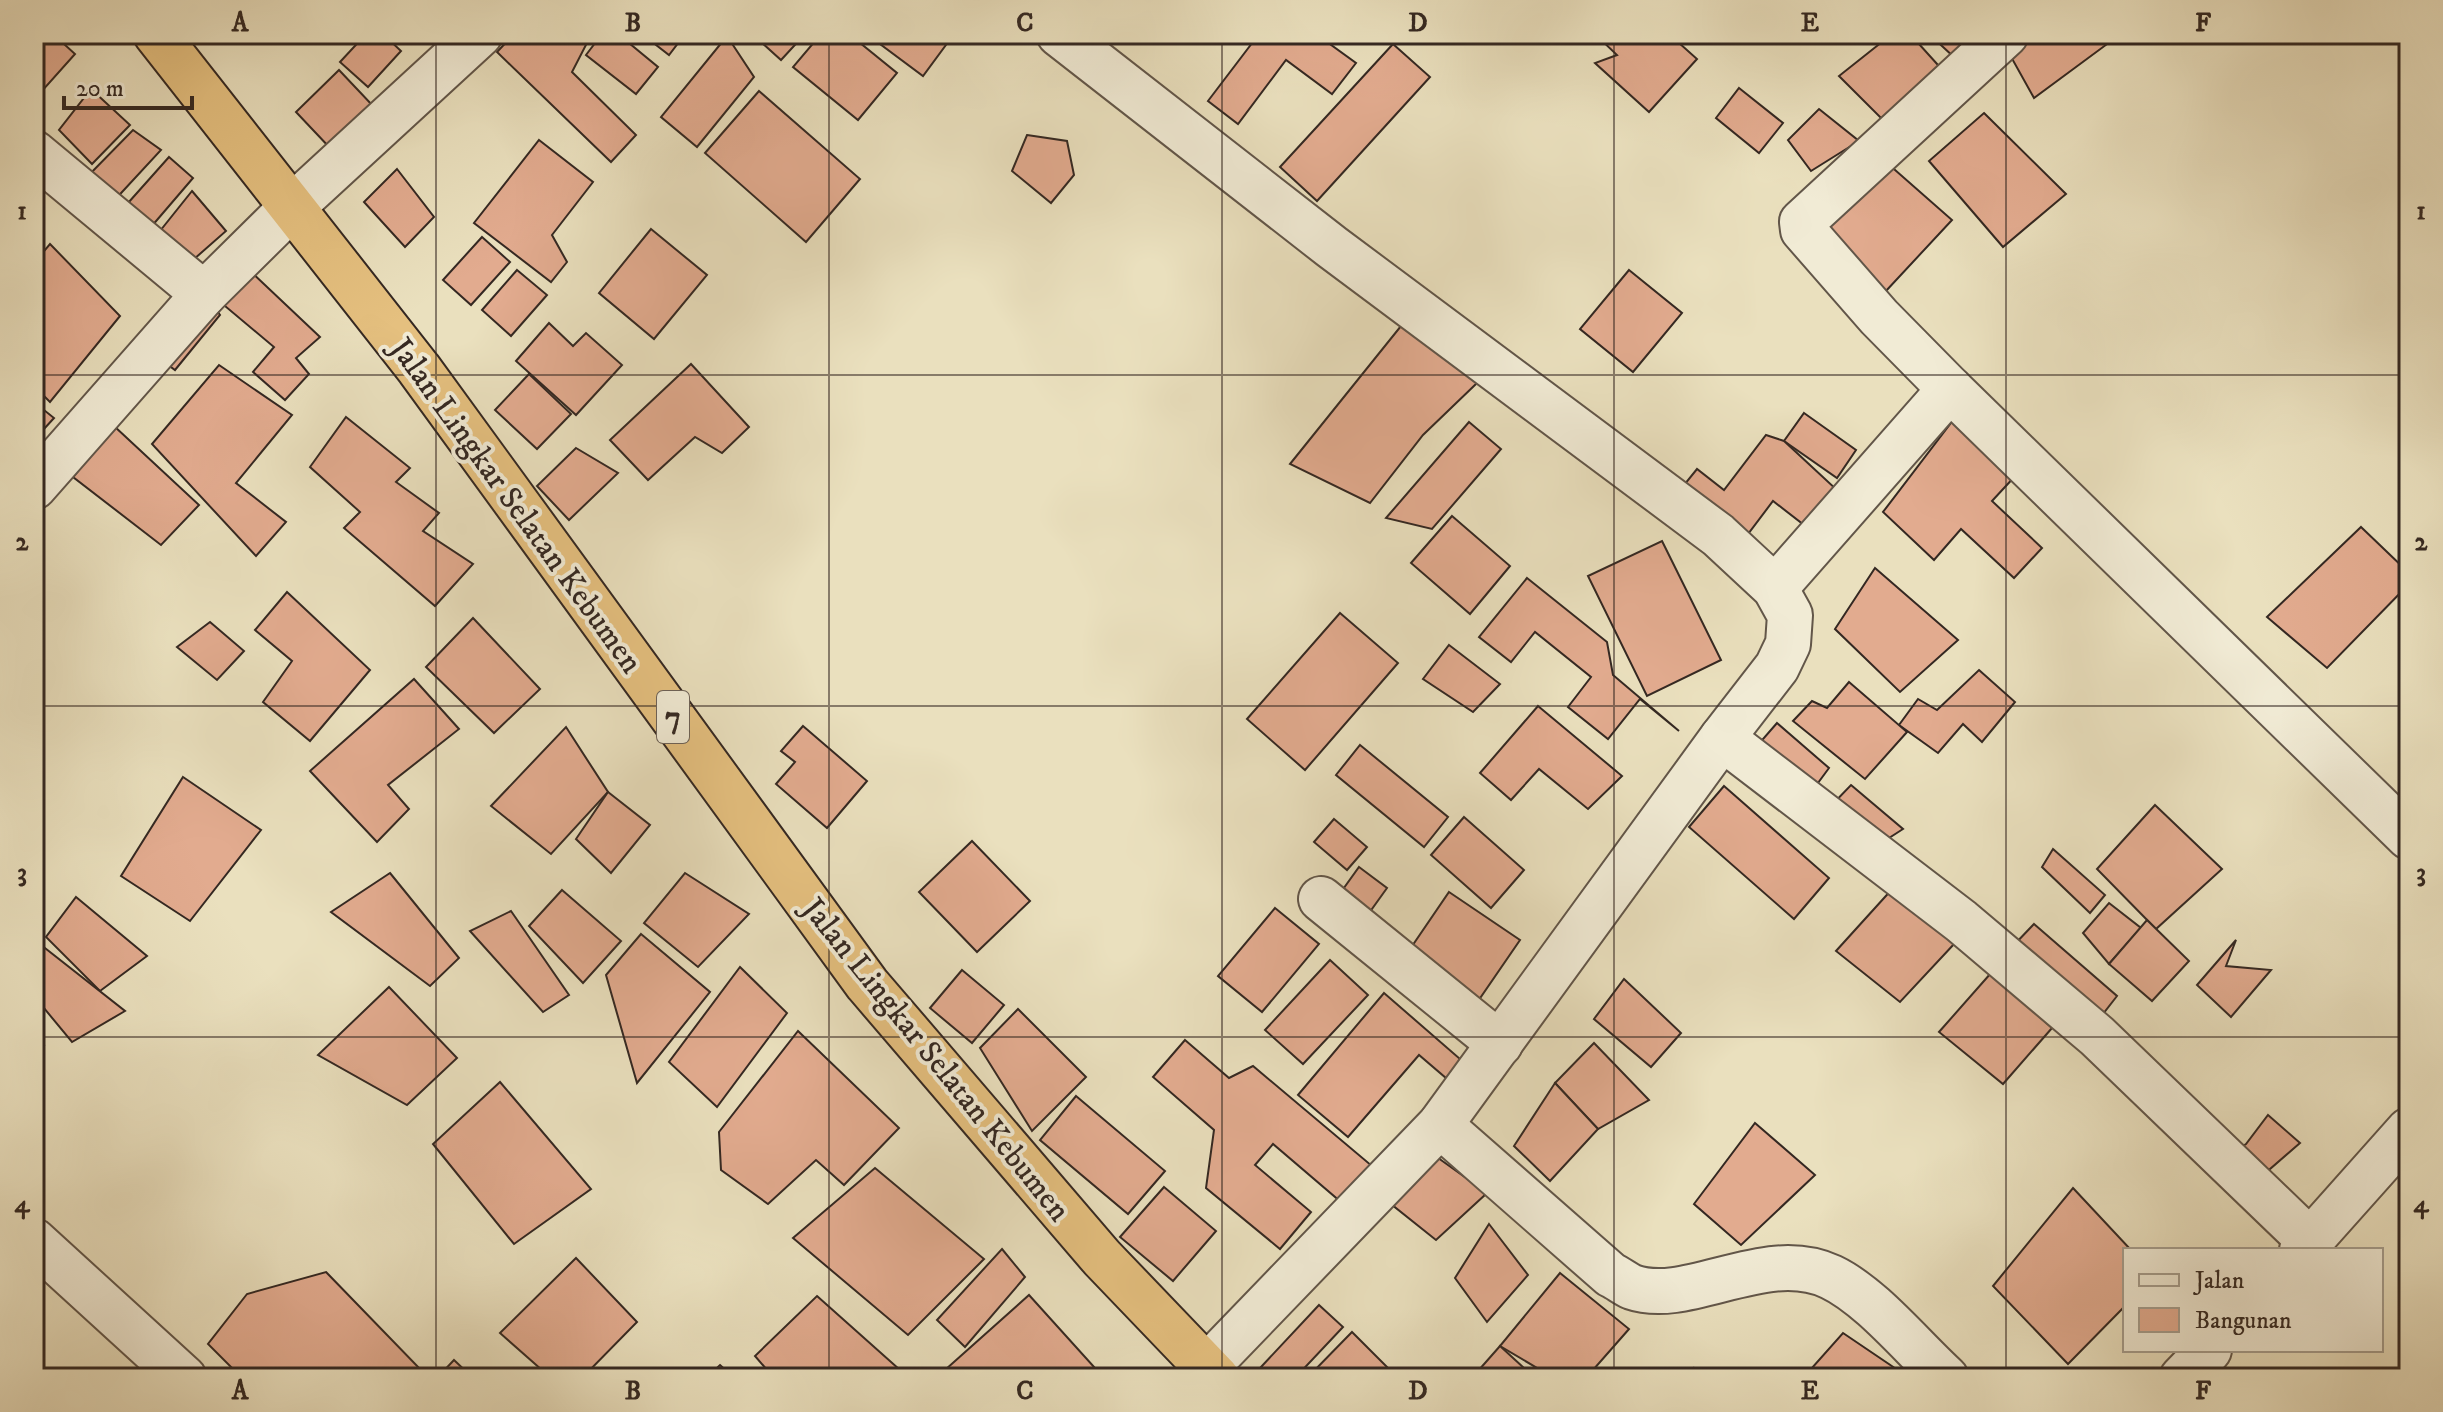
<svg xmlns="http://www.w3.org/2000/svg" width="2443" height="1412" font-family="'IM FELL DW Pica',serif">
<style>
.building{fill:#e2ab8f;stroke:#342822;stroke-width:2}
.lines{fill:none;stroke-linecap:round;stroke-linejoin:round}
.minor-casing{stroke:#625649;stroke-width:48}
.highway-casing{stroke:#342822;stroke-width:48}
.minor{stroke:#f1ebd5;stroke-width:44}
.highway{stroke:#e5c07f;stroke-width:44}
.grid{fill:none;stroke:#342822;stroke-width:2;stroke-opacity:0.55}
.labels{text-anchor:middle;stroke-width:8;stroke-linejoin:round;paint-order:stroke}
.shield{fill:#f1ebd5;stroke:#6d6258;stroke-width:2}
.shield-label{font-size:30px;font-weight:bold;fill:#342822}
.street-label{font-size:32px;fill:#342822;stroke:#f1ebd5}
.neatline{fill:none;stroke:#342822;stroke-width:3}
.grid-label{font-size:26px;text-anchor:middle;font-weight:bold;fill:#342822}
</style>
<rect width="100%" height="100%" fill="#eae0be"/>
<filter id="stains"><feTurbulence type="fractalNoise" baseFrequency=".0025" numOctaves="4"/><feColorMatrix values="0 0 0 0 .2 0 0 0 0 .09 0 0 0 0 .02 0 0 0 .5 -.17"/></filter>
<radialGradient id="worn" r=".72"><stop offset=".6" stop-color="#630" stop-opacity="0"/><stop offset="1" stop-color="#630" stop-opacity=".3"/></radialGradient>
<!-- building -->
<g class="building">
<polygon points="44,34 53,34 75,54 34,100 34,48"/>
<polygon points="366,34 383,34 401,51 368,87 340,62"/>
<polygon points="514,34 525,34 533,41 539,34 583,34 589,39 572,72 636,135 611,162 497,52"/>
<polygon points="602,34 618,34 658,67 636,94 586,55"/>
<polygon points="642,34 685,34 669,55"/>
<polygon points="766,34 805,34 781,60 760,41"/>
<polygon points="821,34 849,34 897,73 858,120 793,67"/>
<polygon points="881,34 954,34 923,76 880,44"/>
<polygon points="1259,34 1327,34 1323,39 1356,63 1332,94 1286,60 1238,124 1208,101"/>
<polygon points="1595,34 1669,34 1697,59 1649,112 1595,63 1617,55"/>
<polygon points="1892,34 1910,34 1947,75 1888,125 1839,76"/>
<polygon points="1929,34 1978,34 1955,58"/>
<polygon points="2029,34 2116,34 2118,36 2034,98 2010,55"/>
<polygon points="727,36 754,77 697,147 661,117"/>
<polygon points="1393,44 1430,77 1317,201 1280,167"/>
<polygon points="339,70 374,107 331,149 296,112"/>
<polygon points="1739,88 1783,123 1759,153 1716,118"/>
<polygon points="91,89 130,125 92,164 59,130"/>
<polygon points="759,91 860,179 806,242 705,153"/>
<polygon points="1819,109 1859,141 1811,171 1788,140"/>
<polygon points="1984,113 2066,194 2003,247 1929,161"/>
<polygon points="133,130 161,150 110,205 83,181"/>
<polygon points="1027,135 1067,141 1074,175 1051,203 1012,171"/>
<polygon points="539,140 593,182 552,235 567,262 551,282 474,223"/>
<polygon points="1878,155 1952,220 1885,292 1813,223"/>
<polygon points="169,157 193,178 145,234 120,212"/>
<polygon points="397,169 434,217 405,247 364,202"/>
<polygon points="192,191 226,231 185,267 152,241"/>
<polygon points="651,229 707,275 654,339 599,293"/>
<polygon points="482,237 510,262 471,305 443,280"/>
<polygon points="50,244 120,316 50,402 34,386 34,263"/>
<polygon points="247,268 320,337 296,358 309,374 285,400 253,372 274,347 219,301"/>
<polygon points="517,270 547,295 511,336 482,310"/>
<polygon points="1629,270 1682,313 1633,372 1580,329"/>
<polygon points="210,301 220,315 175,370 159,358"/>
<polygon points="1405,321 1477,383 1423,435 1370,503 1290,464"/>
<polygon points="549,323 573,346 586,333 622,365 576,415 516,361"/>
<polygon points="691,364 749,427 722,453 695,437 648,480 610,440"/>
<polygon points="219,365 292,415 236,483 286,522 256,556 152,444"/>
<polygon points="529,374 571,414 537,449 495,410"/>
<polygon points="34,402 54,418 34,440"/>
<polygon points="1804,413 1856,450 1837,478 1784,441"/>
<polygon points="346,417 410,468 396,482 439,513 423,531 473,564 435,606 344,528 360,512 310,467"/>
<polygon points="1954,419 2017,474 1992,501 2042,548 2014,578 1961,529 1934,560 1883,512"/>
<polygon points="1469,422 1501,449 1432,529 1386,518"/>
<polygon points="114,426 199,505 161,545 73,477"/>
<polygon points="1766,435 1784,441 1838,491 1808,528 1773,501 1748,534 1684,485 1697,469 1724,490"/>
<polygon points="576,448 618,473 569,520 537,486"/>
<polygon points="1452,516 1510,566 1470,614 1411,563"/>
<polygon points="2361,527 2409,573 2409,584 2327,668 2267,617"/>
<polygon points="1662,541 1721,660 1647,696 1588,576"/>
<polygon points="1875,568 1958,640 1900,692 1835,629"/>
<polygon points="1527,578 1607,642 1613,675 1679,731 1640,699 1608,739 1568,707 1591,677 1535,632 1511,662 1479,637"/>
<polygon points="287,592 370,670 310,741 263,702 292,661 255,630"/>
<polygon points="1340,613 1398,663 1305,770 1247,719"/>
<polygon points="473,618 540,689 494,733 426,667"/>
<polygon points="210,622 244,651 217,680 177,647"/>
<polygon points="1449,645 1500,684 1473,712 1423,679"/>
<polygon points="1979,670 2015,702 1982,742 1963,724 1938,753 1899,725 1918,699 1937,710"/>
<polygon points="414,679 459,729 388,785 409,809 377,842 310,771"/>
<polygon points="1849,682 1907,732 1865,779 1793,721 1812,701 1827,708"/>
<polygon points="1538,706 1622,776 1588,809 1539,769 1511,800 1480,773"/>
<polygon points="1777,723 1829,768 1812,791 1756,747"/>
<polygon points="803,726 867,781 827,828 776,784 795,762 781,751"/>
<polygon points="566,727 608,792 551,854 491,806"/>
<polygon points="1360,745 1448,817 1424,847 1336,775"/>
<polygon points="183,777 261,830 190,921 121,876"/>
<polygon points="1851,785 1903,829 1875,847 1827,810"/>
<polygon points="1724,786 1829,878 1794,919 1689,827"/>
<polygon points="608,792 650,825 611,873 576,839"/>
<polygon points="2155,805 2222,869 2156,929 2097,869"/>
<polygon points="1464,817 1524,870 1491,908 1431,855"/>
<polygon points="1334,819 1367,847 1347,870 1314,842"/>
<polygon points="972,841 1030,901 977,952 919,892"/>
<polygon points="2053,849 2105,895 2090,913 2042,867"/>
<polygon points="1359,867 1387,888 1364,920 1336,899"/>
<polygon points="390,873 459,958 430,986 331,912"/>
<polygon points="685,873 749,914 698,967 644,923"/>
<polygon points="1894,887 1955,943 1900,1002 1836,951"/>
<polygon points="562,890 621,941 583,983 529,926"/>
<polygon points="1449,892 1520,940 1476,1004 1406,955"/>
<polygon points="76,897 147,956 100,991 46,937"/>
<polygon points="2109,903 2141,928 2109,964 2083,933"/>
<polygon points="1275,908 1319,944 1262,1012 1218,976"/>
<polygon points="511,911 569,995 543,1012 470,931"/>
<polygon points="2147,920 2189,961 2152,1001 2109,964"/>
<polygon points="2034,924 2117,996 2096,1023 2012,947"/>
<polygon points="641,934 710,992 637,1083 606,975"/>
<polygon points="2236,940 2226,966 2271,970 2231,1017 2197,985"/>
<polygon points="36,941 125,1011 72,1042 34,996"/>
<polygon points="1330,960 1368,995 1303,1064 1265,1030"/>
<polygon points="740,967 787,1013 717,1107 669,1062"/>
<polygon points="962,970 1004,1005 972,1043 930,1008"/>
<polygon points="1991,973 2052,1028 2003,1084 1939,1032"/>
<polygon points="1624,979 1681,1033 1651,1067 1594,1019"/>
<polygon points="389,987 457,1058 407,1105 318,1055"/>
<polygon points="1384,993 1475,1072 1460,1090 1419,1055 1348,1137 1298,1095"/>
<polygon points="1018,1009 1086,1077 1032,1131 980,1048"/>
<polygon points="34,1029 44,1045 34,1052"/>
<polygon points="798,1031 899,1128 844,1185 816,1160 768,1204 721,1170 719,1132"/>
<polygon points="1185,1040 1229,1078 1253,1066 1372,1166 1341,1202 1273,1144 1255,1165 1311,1212 1280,1249 1206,1188 1214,1130 1153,1077"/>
<polygon points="1594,1043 1649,1100 1598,1129 1555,1083"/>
<polygon points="500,1082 591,1189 514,1244 433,1144"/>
<polygon points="1555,1083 1598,1129 1550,1181 1514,1146"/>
<polygon points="1076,1096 1165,1171 1128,1214 1040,1140"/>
<polygon points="2268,1115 2300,1143 2255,1182 2229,1155 2246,1144"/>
<polygon points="1755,1123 1815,1175 1741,1245 1694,1204"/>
<polygon points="1434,1155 1487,1193 1436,1240 1391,1204"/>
<polygon points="875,1168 984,1259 908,1335 793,1238"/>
<polygon points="1164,1187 1216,1231 1173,1281 1120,1237"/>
<polygon points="2073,1188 2131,1250 2125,1250 2125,1306 2068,1364 1993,1286"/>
<polygon points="1489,1224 1528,1275 1487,1322 1455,1278"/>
<polygon points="1002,1249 1025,1277 965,1347 937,1320"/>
<polygon points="576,1258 637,1322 582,1378 551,1378 500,1333"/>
<polygon points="326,1272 421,1370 406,1378 310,1378 301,1369 291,1378 242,1378 208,1344 247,1294"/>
<polygon points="1560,1273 1629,1329 1586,1378 1554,1378 1500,1346"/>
<polygon points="1029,1295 1104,1378 936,1378"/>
<polygon points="817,1296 909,1378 774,1378 755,1356"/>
<polygon points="1319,1305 1343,1327 1295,1378 1284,1378 1261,1367"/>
<polygon points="1352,1332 1389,1369 1380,1378 1307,1378"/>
<polygon points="1843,1333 1908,1377 1803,1378"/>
<polygon points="1500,1346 1535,1378 1486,1378 1478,1371"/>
<polygon points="454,1360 473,1378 437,1378"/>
<polygon points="720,1365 734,1378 706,1378"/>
<polygon points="1694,1368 1706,1378 1687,1378"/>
</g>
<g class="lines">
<defs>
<g id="minor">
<polyline points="1059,34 1332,247 1718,535 1775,588 1790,615 1788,644 1777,667 1722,738 1440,1125 1196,1378"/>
<polyline points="34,153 204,294 292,207 480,34"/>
<polyline points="1950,389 2409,837"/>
<polyline points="34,487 204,294"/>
<polyline points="1775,588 1950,389 1879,317 1803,230 1802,222 2006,34"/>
<polyline points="1722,738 1961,921 2097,1036 2310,1241"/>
<polyline points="1321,899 1500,1044"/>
<path d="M1440 1125 1611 1275C1618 1278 1625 1284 1632 1287 1689 1307 1765 1246 1831 1277 1871 1296 1912 1347 1946 1378"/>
<polyline points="34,1241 184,1378"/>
<polyline points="2302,1250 2409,1130"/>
<polyline points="2182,1378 2209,1350"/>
</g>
<polyline id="highway" points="156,34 419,369 867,984 1102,1258 1217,1378"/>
</defs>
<!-- minor casing -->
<use href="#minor" class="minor-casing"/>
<!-- highway casing -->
<use href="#highway" class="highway-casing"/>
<!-- minor -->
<use href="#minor" class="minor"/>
<!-- highway -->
<use href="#highway" class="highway"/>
</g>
<!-- grid -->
<path class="grid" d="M436 34V1378M829 34V1378M1222 34V1378M1614 34V1378M2006 34V1378M34 375H2409M34 706H2409M34 1037H2409"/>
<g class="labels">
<!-- shield labels -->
<rect class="shield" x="657" y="691" width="32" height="52" rx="6"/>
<g class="shield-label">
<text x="673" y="727">7</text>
</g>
<!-- street labels -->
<g class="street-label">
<text transform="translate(517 505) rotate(54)" y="11">Jalan Lingkar Selatan Kebumen</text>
<text transform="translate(937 1059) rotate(51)" y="11">Jalan Lingkar Selatan Kebumen</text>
</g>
</g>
<!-- margin -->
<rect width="2443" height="1412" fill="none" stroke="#eae0be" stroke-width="88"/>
<!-- legend -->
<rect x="2123" y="1248" width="260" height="104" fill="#f1ebd5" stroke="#a59d8d" stroke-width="2"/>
<rect x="2139" y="1274" width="40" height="12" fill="#f1ebd5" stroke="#a59d8d" stroke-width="2"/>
<text x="2195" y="1288" font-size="24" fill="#342822">Jalan</text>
<rect x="2139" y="1308" width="40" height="24" fill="#e2ab8f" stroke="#a59d8d" stroke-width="2"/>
<text x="2195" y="1328" font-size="24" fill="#342822">Bangunan</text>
<!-- scale -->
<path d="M64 96v12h128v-12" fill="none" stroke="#342822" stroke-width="4"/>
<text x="76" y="96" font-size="24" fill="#342822" stroke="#f1ebd5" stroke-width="6" paint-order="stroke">20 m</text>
<rect x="44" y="44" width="2355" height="1324" class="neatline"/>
<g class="grid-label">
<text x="240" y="31">A</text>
<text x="633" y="31">B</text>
<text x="1025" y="31">C</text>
<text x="1418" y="31">D</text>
<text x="1810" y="31">E</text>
<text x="2203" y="31">F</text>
<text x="22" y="219">1</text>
<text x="2421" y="219">1</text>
<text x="22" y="550">2</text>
<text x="2421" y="550">2</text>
<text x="22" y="881">3</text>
<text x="2421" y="881">3</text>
<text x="22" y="1212">4</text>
<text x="2421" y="1212">4</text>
<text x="240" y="1399">A</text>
<text x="633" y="1399">B</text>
<text x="1025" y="1399">C</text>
<text x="1418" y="1399">D</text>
<text x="1810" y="1399">E</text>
<text x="2203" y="1399">F</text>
</g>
<rect width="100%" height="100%" filter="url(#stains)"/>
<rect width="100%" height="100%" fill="url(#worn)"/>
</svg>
